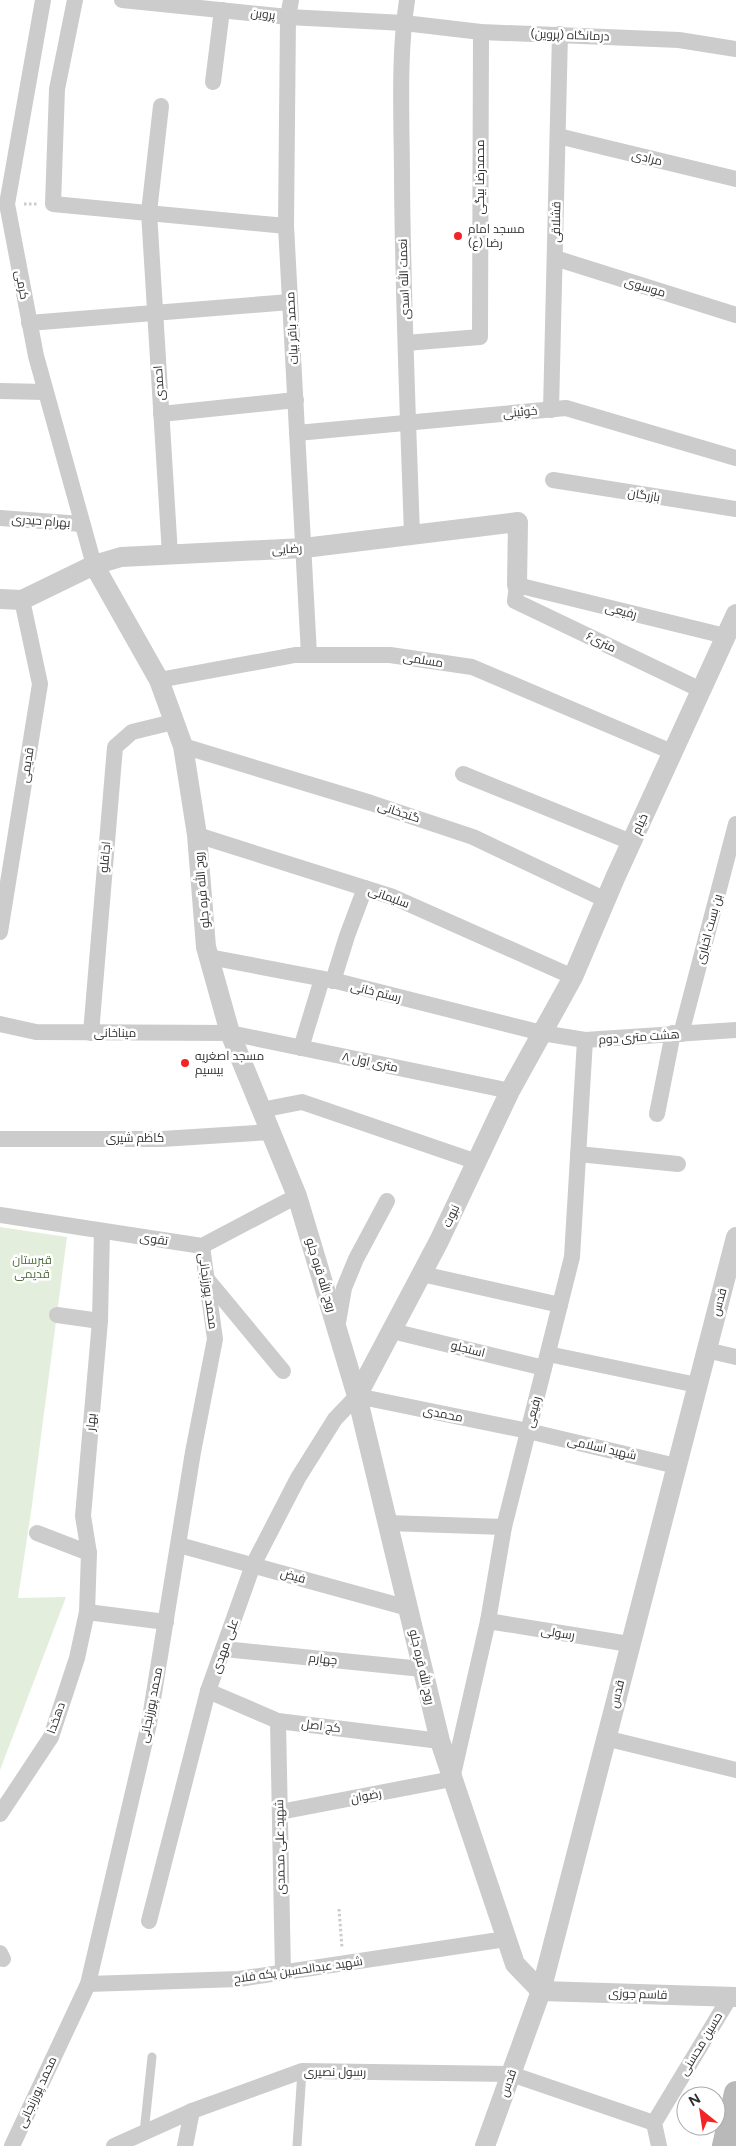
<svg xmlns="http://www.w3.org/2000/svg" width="736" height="2146" font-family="Figtree,Cairo,sans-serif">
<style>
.green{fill:#e4eedc}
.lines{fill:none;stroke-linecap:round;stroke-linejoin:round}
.path{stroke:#ccc;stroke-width:3;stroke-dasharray:2.5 2.5;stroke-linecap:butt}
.service{stroke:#ccc;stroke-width:9}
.minor{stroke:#ccc;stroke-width:16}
.tertiary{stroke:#ccc;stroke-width:20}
.secondary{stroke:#b9b9b9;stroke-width:24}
.poi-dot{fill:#f32425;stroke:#fff;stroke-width:2}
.labels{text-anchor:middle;stroke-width:5;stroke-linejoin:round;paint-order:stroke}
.street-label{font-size:12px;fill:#2f2f2f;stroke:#fff}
.poi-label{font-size:12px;fill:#2f2f2f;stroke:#fff;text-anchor:start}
.park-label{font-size:12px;fill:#4e6f39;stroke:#fff}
</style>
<rect width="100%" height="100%" fill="#fff"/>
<!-- green -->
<polygon class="green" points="0,1227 67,1237 32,1505 18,1598 66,1597 0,1770"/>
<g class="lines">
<!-- path -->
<g class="path">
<polyline points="24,204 38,204"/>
<polyline points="339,1909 342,1948"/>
</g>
<!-- service -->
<g class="service">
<polyline points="144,2133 152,2057"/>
<polyline points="297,2146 302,2071"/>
</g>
<!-- minor -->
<g class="minor">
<polyline points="43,0 7,204 36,356 94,565"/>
<polyline points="75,0 57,89 53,204 286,226"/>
<polyline points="122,0 288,17 404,23 481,32 679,40 736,49"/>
<polyline points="291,0 288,17 286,226 309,655"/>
<path d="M407 0C398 60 402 122 402 182 403 300 408 417 412 535"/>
<polyline points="213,82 222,10"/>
<polyline points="161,106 149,212 170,555"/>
<polyline points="558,136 736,179"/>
<polyline points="555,258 736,315"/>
<polyline points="29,323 290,302"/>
<polyline points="406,343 480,337 481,32"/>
<polyline points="0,391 45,392"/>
<polyline points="551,410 560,34"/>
<polyline points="161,414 296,400"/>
<polyline points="297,433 566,408 736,458"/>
<polyline points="553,480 736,509"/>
<polyline points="0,518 82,524"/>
<polyline points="159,680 295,655 390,655 472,667 672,752"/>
<polyline points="701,690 515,601 517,585 725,636"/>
<polyline points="183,746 371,803 473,837 606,900"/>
<polyline points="463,774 631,842"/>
<polyline points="197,835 393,897 573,977"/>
<polyline points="0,932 40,684 22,600"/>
<polyline points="209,957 340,982 542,1033 585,1040 736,1030"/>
<polyline points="333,981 347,936 365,888"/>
<polyline points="0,1024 36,1032 230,1033 510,1091"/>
<polyline points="91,1033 115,747 132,732 173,722"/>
<polyline points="681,1034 736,824"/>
<polyline points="301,1048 322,979"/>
<polyline points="261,1110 302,1102 477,1162"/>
<polyline points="657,1114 673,1033"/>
<polyline points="0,1139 162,1139 271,1132"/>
<polyline points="578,1154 678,1164"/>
<polyline points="0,1215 202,1246 297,1196"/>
<polyline points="422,1274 560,1305"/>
<polyline points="206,1278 283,1371"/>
<polyline points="57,1315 100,1321"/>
<polyline points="337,1328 344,1288 356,1259 387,1201"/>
<polyline points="392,1331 544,1368"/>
<polyline points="706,1350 736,1357"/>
<polyline points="548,1354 697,1385"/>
<polyline points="387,1523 504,1527"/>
<polyline points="37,1533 89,1553"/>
<polyline points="179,1545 408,1608"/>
<polyline points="87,1612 166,1622"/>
<polyline points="488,1621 629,1644"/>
<polyline points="224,1649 422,1669"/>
<polyline points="208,1691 278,1721 440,1741"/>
<polyline points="278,1721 283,1973"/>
<polyline points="605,1738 736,1770"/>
<polyline points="280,1812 452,1779 488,1621 504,1527 572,1257 585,1040"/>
<polyline points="0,1814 51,1737 77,1658 87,1612 89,1553 83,1516 100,1321 102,1231"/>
<polyline points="149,1921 208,1691 253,1565 298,1478 335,1419 357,1396 528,1431 676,1466"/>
<polyline points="0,1953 3,1959"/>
<polyline points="88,1984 239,1979 506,1939"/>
<polyline points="12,2146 88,1984 149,1724 193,1452 215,1339 202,1246"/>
<polyline points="114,2146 192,2111 302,2071 511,2074 654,2123"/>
<polyline points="185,2146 192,2111"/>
<polyline points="659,2146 654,2123 730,1997"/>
</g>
<!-- tertiary -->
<g class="tertiary">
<polyline points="94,565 159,680 183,746 197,835 206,947 230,1033 297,1196 357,1396 440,1741 515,1964 541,1991"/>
<polyline points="0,599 22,600 94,565 121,557 304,548 518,522 517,585"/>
<polyline points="357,1396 439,1241 510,1091 573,977 615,878 736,614"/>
<polyline points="541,1991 736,1997"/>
<polyline points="485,2146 541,1991 736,1237"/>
</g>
<!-- secondary -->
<polyline class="secondary" points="724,2146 736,2093"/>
</g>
<!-- markers -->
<g class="poi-dot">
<circle cx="458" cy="236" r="5"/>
<circle cx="185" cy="1063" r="5"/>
</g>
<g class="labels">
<!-- street labels -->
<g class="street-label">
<text transform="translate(263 14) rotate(7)" y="4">پروین</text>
<text transform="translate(570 35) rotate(2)" y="4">درمانگاه (پروین)</text>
<text transform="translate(647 158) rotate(13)" y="4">مرادی</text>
<text transform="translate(480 177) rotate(-90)" y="4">محمدرضا بیگی</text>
<text transform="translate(556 222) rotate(-89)" y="4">قشلاقی</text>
<text transform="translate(404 279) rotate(-92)" y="4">نعمت الله اسدی</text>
<text transform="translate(22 285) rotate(79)" y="4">کرمی</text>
<text transform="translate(645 287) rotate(17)" y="4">موسوی</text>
<text transform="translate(292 328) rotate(-93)" y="4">محمد باقر بیات</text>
<text transform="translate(159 383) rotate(-94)" y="4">احمدی</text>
<text transform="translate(520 412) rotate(-5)" y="4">خوئینی</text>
<text transform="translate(644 495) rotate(9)" y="4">بازرگان</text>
<text transform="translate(41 521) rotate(4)" y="4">بهرام حیدری</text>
<text transform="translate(287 549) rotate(-3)" y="4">رضایی</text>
<text transform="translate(621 611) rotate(14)" y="4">رفیعی</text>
<text transform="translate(601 642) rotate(26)" y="4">۶متری</text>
<text transform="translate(423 660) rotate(9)" y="4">مسلمی</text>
<text transform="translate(27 765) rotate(-81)" y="4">قدیمی</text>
<text transform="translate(399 812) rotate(18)" y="4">گنجخانی</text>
<text transform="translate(640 824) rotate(-66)" y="4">خیام</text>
<text transform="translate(105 857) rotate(-85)" y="4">اجاقلو</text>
<text transform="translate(202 890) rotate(-95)" y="4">روح الله قره جلو</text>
<text transform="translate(389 897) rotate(20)" y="4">سلیمانی</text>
<text transform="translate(709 929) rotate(-75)" y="4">بن بست اخباری</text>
<text transform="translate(376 992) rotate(14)" y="4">رستم خانی</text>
<text x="115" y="1037">میناخانی</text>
<text transform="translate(639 1037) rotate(-4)" y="4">هشت متری دوم</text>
<text transform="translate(370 1062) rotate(12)" y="4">۸ متری اول</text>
<text x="135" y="1142">کاظم شیری</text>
<text transform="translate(451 1216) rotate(-65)" y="4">نبوت</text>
<text transform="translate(154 1239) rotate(9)" y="4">تقوی</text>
<text transform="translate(321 1275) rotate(73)" y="4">روح الله قره جلو</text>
<text transform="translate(208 1291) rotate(82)" y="4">محمد پورزنجانی</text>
<text transform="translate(719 1302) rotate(-75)" y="4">قدس</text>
<text transform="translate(468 1349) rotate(14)" y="4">استجلو</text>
<text transform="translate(533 1412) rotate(-76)" y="4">رفیعی</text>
<text transform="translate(443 1414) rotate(11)" y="4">محمدی</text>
<text transform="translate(91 1422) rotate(-85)" y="4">بهار</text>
<text transform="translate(602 1448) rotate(13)" y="4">شهید اسلامی</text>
<text transform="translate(293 1576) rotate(15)" y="4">فیض</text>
<text transform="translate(558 1633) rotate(9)" y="4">رسولی</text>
<text transform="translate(225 1646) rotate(-70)" y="4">علی مهدی</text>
<text transform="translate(323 1659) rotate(6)" y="4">چهارم</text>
<text transform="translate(422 1667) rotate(77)" y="4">روح الله قره جلو</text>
<text transform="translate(617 1694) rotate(-76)" y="4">قدس</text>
<text transform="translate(151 1705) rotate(-79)" y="4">محمد پورزنجانی</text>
<text transform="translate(56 1718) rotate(-71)" y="4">دهخدا</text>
<text transform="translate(321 1726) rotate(7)" y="4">کج اصل</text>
<text transform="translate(366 1796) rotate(-11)" y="4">رضوان</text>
<text transform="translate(280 1847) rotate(-91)" y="4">شهید علی محمدی</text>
<text transform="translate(298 1970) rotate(-8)" y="4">شهید عبدالحسین یکه فلاح</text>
<text transform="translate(638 1994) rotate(2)" y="4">قاسم جوزی</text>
<text transform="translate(701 2044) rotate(-59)" y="4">حسین محسنی</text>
<text x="335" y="2076">رسول نصیری</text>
<text transform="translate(508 2083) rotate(-70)" y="4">قدس</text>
<text transform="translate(37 2092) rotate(-65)" y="4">محمد پورزنجانی</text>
</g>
<!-- poi labels -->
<g class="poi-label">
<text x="468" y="233">مسجد امام<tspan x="468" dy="14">رضا (ع)</tspan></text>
<text x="195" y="1060">مسجد اصغریه<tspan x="195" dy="14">بیسیم</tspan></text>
</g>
<!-- park labels -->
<g class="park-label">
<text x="32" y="1264">قبرستان<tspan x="32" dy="14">قدیمى</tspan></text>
</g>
</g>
<!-- north arrow -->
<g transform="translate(701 2111) rotate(330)"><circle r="24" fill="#ffffff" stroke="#acacac"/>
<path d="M0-4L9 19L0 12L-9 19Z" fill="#f32425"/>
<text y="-8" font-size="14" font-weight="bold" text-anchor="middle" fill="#2f2f2f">N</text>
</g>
</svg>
